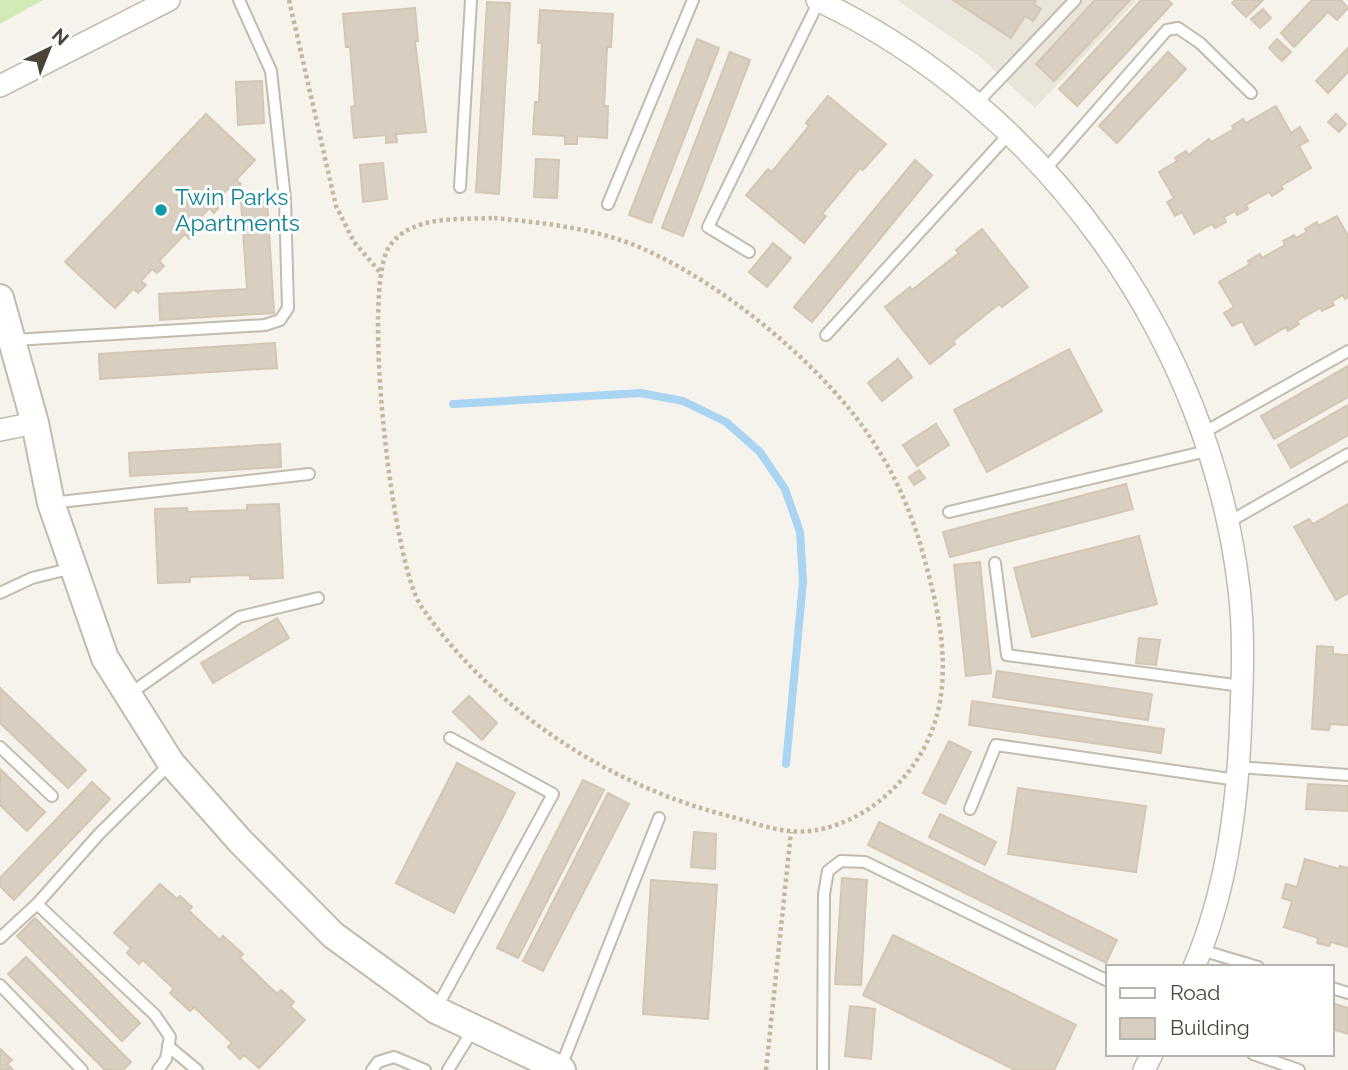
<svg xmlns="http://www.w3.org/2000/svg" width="1348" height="1070" font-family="Raleway,sans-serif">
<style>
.residential{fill:#eae5da}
.green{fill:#d2eab5}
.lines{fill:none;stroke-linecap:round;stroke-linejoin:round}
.stream{stroke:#a9d4f2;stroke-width:8}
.building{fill:#d8cfc1;stroke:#d3c7b4;stroke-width:2}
.service-casing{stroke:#c2bbae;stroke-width:14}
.minor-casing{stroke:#c2bbae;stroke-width:24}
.tertiary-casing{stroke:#c2bbae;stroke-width:30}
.path{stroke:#c4b79f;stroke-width:4.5;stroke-dasharray:3.5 3.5;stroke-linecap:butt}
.service{stroke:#fff;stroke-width:10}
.minor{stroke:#fff;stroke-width:21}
.tertiary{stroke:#fff;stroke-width:26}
.culture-dot{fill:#0f9aa8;stroke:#fff;stroke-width:2.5}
.labels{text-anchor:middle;stroke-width:6;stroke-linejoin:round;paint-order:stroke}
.culture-label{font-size:23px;fill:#0d838f;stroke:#fff;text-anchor:start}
</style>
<rect width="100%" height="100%" fill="#f6f3ec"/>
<!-- residential -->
<polygon class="residential" points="897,0 1137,0 1035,108 980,57"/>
<!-- green -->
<polygon class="green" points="0,0 43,0 0,24"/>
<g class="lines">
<!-- stream -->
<polyline class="stream" points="453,404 641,393 683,401 726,422 760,452 785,489 800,532 803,582 786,764"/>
</g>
<!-- building -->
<g class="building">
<polygon points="953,0 1036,0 1034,4 1041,9 1033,21 1025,16 1011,38"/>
<polygon points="1095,0 1130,0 1054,81 1036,64"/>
<polygon points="1141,0 1168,0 1172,4 1077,106 1059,89"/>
<polygon points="1235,0 1263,0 1246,17 1232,3"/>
<polygon points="1312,0 1341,0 1348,8 1337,20 1328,12 1294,47 1281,33"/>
<polygon points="487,2 510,3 499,194 476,192"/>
<polygon points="415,8 418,41 415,41 426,132 396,134 397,142 386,143 386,135 354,138 351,107 355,106 350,47 346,47 343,14"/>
<polygon points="1263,9 1271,18 1260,28 1251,19"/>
<polygon points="540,10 613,14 611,47 607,47 604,106 608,106 607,138 577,136 577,144 565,144 565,136 533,134 535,102 539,102 542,43 538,43"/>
<polygon points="697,39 719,48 651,223 629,215"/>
<polygon points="1277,39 1291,52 1282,61 1269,48"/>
<polygon points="1348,48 1348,72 1328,93 1316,81"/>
<polygon points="730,52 750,60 683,236 662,228"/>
<polygon points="1168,52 1186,69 1117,143 1099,126"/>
<polygon points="262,81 264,123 238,125 236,82"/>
<polygon points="828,96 886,144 863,170 860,168 822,214 826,216 804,243 746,195 768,169 772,172 809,126 806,123"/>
<polygon points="1276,106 1291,133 1300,127 1308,141 1299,146 1311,168 1281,186 1283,189 1272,196 1269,192 1246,205 1248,209 1237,215 1235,211 1224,217 1226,222 1215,228 1212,224 1194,234 1182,212 1175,216 1167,202 1174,198 1159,172 1177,161 1175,158 1186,151 1188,155 1209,139 1211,142 1234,129 1232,126 1243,119 1246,123"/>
<polygon points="206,114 255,160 236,180 241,184 234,192 229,188 217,200 222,204 214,213 209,208 193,226 197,230 189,239 185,234 159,261 164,266 157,273 152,269 141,281 146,285 138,293 133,289 115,308 65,262"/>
<polygon points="1336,114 1346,124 1339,132 1328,122"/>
<polygon points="536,159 559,160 557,198 534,197"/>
<polygon points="915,160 932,175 812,322 794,307"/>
<polygon points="383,163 387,199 363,202 360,165"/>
<polygon points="267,199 274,313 160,320 159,294 247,289 241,201"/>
<polygon points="1337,216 1348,236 1348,297 1345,299 1343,295 1332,301 1334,305 1322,311 1320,308 1297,321 1299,324 1288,331 1286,327 1255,345 1242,321 1232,326 1224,313 1234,307 1219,282 1250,264 1248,261 1260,254 1262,258 1285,245 1283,241 1294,235 1296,238 1307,232 1305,229 1317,222 1318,226"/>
<polygon points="982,229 1028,287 1002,307 999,304 953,341 955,344 930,364 885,307 910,287 912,290 959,253 956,250"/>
<polygon points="773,243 791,258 767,287 749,272"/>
<polygon points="275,343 277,368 100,379 99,354"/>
<polygon points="1069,349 1102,411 987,472 954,410"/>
<polygon points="898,359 912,377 882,401 868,383"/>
<polygon points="1348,366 1348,397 1274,439 1261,416"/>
<polygon points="1348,405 1348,435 1291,468 1278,445"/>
<polygon points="936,424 949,445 917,466 903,445"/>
<polygon points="280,444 281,467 130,476 129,453"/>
<polygon points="919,470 925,478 914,485 909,477"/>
<polygon points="1126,484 1133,509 950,557 943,532"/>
<polygon points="279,504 283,578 250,579 250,575 190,577 190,582 158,583 155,509 187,508 187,512 247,510 247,505"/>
<polygon points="1348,504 1348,593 1336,600 1294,527 1309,519 1313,524"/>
<polygon points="1139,536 1157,604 1032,637 1014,568"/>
<polygon points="980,562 991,673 966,676 954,565"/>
<polygon points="277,618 289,638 213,683 201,663"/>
<polygon points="1139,638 1160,640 1156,665 1136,663"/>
<polygon points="1317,646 1333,647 1333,654 1348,655 1348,725 1330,724 1329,730 1312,729"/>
<polygon points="997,671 1152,694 1148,720 993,697"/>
<polygon points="0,688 86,770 68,788 0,723"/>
<polygon points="469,696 497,723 482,740 453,712"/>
<polygon points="972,701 1164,729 1161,753 969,725"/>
<polygon points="949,741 971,752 945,804 923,793"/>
<polygon points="457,763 515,793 454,913 396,883"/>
<polygon points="0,769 45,812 27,831 0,805"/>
<polygon points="583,780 604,790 518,958 497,948"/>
<polygon points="92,782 110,799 14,900 0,886 0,878"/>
<polygon points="1308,784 1348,786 1348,811 1306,809"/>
<polygon points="1018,788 1146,806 1136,872 1008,854"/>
<polygon points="608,793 629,804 543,971 523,961"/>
<polygon points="940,814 996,842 985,865 929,837"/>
<polygon points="879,822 1117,940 1106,963 868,845"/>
<polygon points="694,832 716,834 715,869 691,867"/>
<polygon points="1305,859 1339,869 1340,866 1348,868 1348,947 1331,942 1329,946 1317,943 1318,938 1284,927 1292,901 1282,898 1286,884 1297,887"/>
<polygon points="842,878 867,880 861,985 835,984"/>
<polygon points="651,880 717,885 708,1019 643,1014"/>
<polygon points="160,884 177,899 180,896 192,907 189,911 220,940 223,936 243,954 240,958 277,994 281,990 294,1002 290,1006 305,1020 259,1068 244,1055 240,1059 228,1047 232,1043 194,1007 190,1011 170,993 174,989 143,960 139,964 127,953 131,948 114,933"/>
<polygon points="35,918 140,1023 122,1041 17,936"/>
<polygon points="893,935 1076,1025 1054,1070 1015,1070 863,995"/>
<polygon points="26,957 131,1062 123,1070 105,1070 8,974"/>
<polygon points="1332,1003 1348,1008 1348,1034 1332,1029"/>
<polygon points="850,1006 875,1009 871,1059 845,1056"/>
<polygon points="0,1049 12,1060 7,1064 13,1070 0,1070"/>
</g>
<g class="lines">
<defs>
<g id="service">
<polyline points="976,104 1075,0"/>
<polyline points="1044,171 1167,30 1178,28 1200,43 1251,93"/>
<polyline points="460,187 471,0"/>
<polyline points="608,204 693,0"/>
<polyline points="749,252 708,227 819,1"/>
<polyline points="826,335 1008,135"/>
<polyline points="14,340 265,325 280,320 288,308 285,199 271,71 239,0"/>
<polyline points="1201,434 1348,351"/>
<polyline points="51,503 309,474"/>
<polyline points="949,512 1207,451"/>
<polyline points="1227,523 1348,454"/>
<polyline points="995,563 1007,655 1242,686"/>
<polyline points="0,593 32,578 73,568"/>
<polyline points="128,695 239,617 318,598"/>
<polyline points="0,747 52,796"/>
<polyline points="1238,767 1348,775"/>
<polyline points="970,809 996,745 1237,780"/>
<polyline points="0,938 37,904"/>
<polyline points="1201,950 1258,967"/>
<polyline points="0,985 82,1070"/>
<polyline points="1332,988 1348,993"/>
<polyline points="436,1009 553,794 450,738"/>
<polyline points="168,1046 197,1070"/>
<polyline points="1253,1054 1299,1070"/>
<polyline points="560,1069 659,818"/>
<polyline points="158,1070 166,1059 170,1037 155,1015 37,904 99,834 171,763"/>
<polyline points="372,1070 378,1062 394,1057 425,1070"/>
<polyline points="448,1070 474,1028"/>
<polyline points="823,1070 824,894 828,871 841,861 865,862 1108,981"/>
</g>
<g id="minor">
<path d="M817 0C1044 107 1210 340 1239 589 1245 638 1242 689 1240 738 1236 816 1225 895 1194 967"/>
<polyline points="0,86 169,0"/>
<polyline points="0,430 35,423"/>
<polyline points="1144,1070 1152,1054"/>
</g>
<polyline id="tertiary" points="0,298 35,423 51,503 105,658 171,763 240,841 333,935 436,1010 562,1070"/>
</defs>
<!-- service casing -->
<use href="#service" class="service-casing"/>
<!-- minor casing -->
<use href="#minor" class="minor-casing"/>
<!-- tertiary casing -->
<use href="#tertiary" class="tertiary-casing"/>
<!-- path -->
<g class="path">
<polyline points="289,0 336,206 354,242 380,272"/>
<path d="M494 218C534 222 575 226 614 238 702 265 819 360 870 437 897 477 914 518 926 565 950 651 958 734 883 798 859 819 821 835 789 831 768 829 745 820 725 815 606 784 491 708 421 606 392 563 361 290 389 247 411 214 460 220 494 218Z"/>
<polyline points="766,1070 791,832"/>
</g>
<!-- service -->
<use href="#service" class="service"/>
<!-- minor -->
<use href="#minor" class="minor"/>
<!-- tertiary -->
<use href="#tertiary" class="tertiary"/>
</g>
<!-- markers -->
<circle class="culture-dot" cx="161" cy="210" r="7"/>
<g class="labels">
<!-- culture labels -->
<g class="culture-label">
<text x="175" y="205">Twin Parks<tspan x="175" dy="26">Apartments</tspan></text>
</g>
</g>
<!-- legend -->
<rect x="1106" y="965" width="228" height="91" fill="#ffffff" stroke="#b7b4b0" stroke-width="2"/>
<rect x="1120" y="988" width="35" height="10" fill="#ffffff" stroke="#b7b4b0" stroke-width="2"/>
<text x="1170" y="1000" font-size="21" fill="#4b4439">Road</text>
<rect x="1120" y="1018" width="35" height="21" fill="#d8cfc1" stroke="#b7b4b0" stroke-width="2"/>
<text x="1170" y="1035" font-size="21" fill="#4b4439">Building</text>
<!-- north arrow -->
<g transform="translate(49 49) rotate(43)" stroke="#ffffff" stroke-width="5" paint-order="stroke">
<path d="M0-5L12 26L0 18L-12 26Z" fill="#4b4439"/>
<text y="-10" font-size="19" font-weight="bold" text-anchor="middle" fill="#4b4439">N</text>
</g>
</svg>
